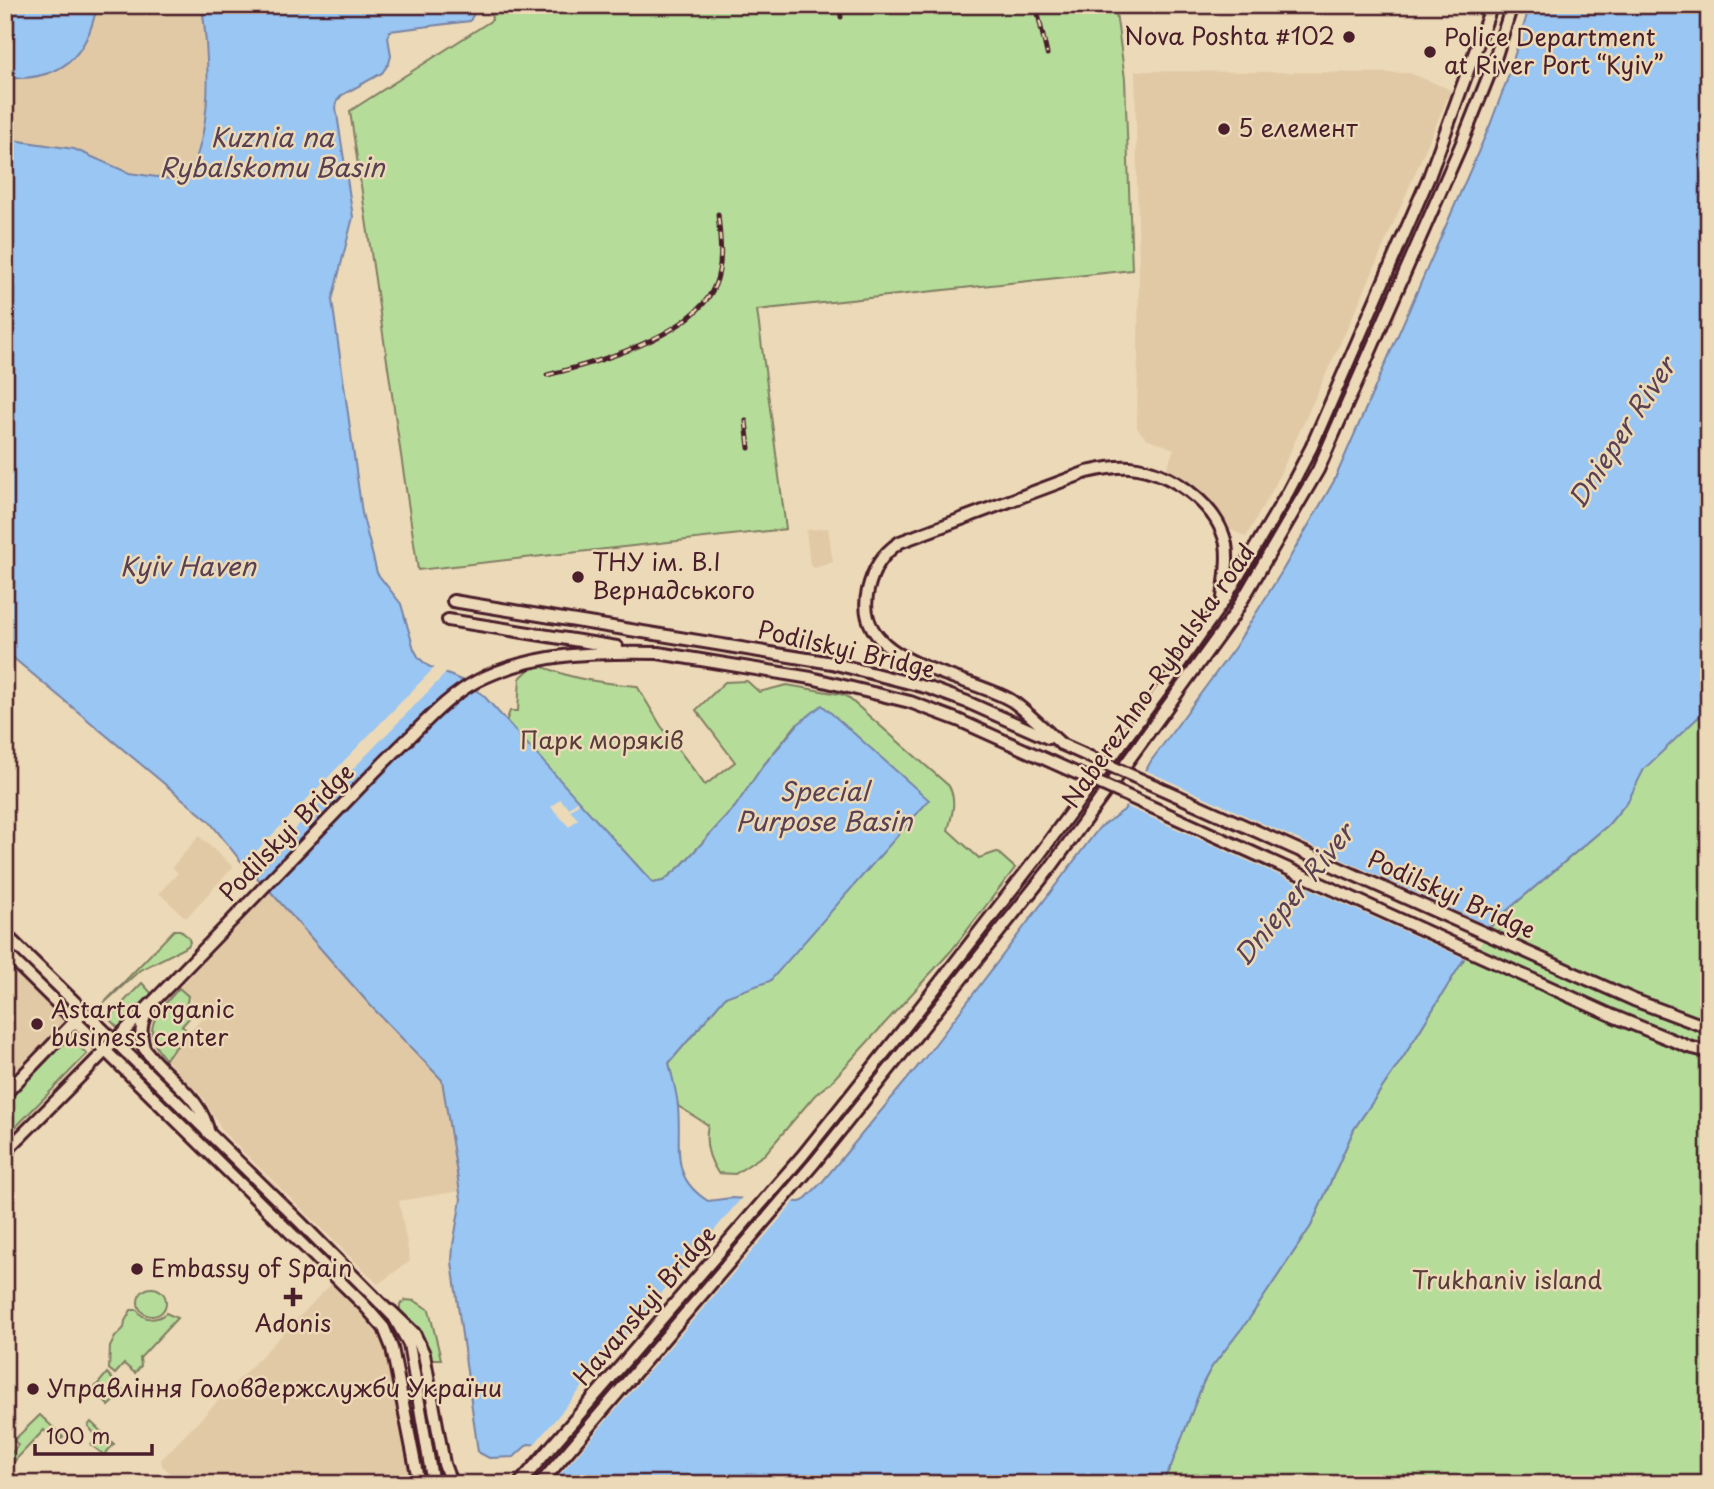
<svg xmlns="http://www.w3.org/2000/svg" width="1714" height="1489" font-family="'Playpen Sans',sans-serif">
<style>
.built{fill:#e1c9a6}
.green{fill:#b5dd99;stroke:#807e62;stroke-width:2}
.water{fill:#99c6f3;stroke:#7983a3;stroke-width:2}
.pier{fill:#ecd9b7}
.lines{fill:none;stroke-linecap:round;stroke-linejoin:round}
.secondary-casing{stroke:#4a1f2b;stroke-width:16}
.primary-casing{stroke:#4a1f2b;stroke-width:16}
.secondary{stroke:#ecd9b7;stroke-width:10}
.primary{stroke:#ecd9b7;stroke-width:10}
.rail-casing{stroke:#4a1f2b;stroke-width:5}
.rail{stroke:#ecd9b7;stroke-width:2.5;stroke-dasharray:8;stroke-linecap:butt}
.secondary-bridge-casing{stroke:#4a1f2b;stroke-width:16;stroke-linecap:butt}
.secondary-bridge{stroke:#ecd9b7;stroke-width:10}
.poi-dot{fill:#4a1f2b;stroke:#ecd9b7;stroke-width:2.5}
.labels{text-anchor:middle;stroke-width:5;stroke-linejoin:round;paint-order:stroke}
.poi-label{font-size:24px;fill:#4a1f2b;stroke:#ecd9b7;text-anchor:start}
.street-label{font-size:24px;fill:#4a1f2b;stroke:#ecd9b7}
.park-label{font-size:24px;fill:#5a3c3c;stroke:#ecd9b7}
.water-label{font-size:26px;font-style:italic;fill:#5a4053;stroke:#ecd9b7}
</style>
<rect width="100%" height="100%" fill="#ecd9b7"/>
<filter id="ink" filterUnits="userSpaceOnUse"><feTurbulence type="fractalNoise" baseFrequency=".0143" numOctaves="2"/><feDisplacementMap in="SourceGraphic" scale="14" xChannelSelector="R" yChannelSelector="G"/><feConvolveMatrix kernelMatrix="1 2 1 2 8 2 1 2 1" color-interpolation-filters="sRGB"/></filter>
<g filter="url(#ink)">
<!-- built -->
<g class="built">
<polygon points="97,5 202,5 206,64 206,106 203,132 187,179 178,180 128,173 74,149 5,139 5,78 40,77 73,58 89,31"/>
<polygon points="1135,71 1410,73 1451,90 1363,294 1274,487 1246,537 1219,524 1164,476 1174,449 1146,438 1137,428 1139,273"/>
<polygon points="828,528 833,562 815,568 810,565 806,530"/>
<polygon points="199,836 233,867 186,918 159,893 178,873 172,867"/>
<polygon points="270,891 370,1005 417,1051 444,1084 460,1191 399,1201 410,1261 378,1284 222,1131 202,1096 165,1059 206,1014 179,988"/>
<polygon points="5,959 63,1021 60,1030 5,1086"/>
<polygon points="337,1283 381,1330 385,1340 411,1469 409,1475 403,1478 365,1484 181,1484 162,1465 161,1460 331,1284"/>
</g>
<!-- green -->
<g class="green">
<polygon points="490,5 1115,5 1125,79 1132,270 757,310 786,529 418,570 350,111 492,20"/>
<path d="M533 666C547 666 557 673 570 676 592 682 614 684 637 686L661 726 705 785 735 762 696 710 725 682 747 681 759 692 787 685 845 695 949 786C957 801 952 815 948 830L979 858 997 852 1015 868 951 951 831 1082 815 1095 765 1154 735 1174 718 1173C708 1158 704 1143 708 1125L678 1106 669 1063 725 997 739 991 797 724 762 767 735 807 681 866 663 881 653 883 506 722 510 711H518L520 678Z"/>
<polygon points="1709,707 1709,1484 1161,1484 1171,1466 1203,1383 1211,1368 1249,1319 1311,1226 1354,1129 1404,1056 1464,959 1497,919 1608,825 1628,801 1643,769"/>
<polygon points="174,930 180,930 188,937 190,942 188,946 140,970 102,1005"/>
<polygon points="142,983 153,995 119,1029 111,1021 113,1013"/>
<path d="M179 988 188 996 187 1003 182 1009 190 1017 182 1026 189 1033 165 1059C138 1030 158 1012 179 988Z"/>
<polygon points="70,1037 87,1054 5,1138 5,1104"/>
<circle cx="152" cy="1302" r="14"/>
<polygon points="406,1300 415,1301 429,1310 441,1359 431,1359 422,1333 400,1310 400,1304"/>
<path d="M131 1310H137C144 1321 157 1321 166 1313L177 1318 140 1358 141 1366 135 1373 124 1364 115 1374 109 1369 110 1347 115 1337 124 1328 125 1321Z"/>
<polygon points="107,1373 124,1392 109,1406 93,1390"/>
<polygon points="40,1415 63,1437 57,1442 44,1430 5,1471 5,1449 11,1454 18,1445 14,1440"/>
<polygon points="91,1422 114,1444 104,1455 91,1445 98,1438 88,1426"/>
</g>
<!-- water -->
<g class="water">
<path d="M5 5H97C87 59 59 81 5 78Z"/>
<path d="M202 5H472L473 15 470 21 390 31 388 37 391 56 389 63 382 73 342 95 337 101 336 108 353 217 332 300 362 513 377 573 401 604 414 649 419 658 428 666 461 680 483 695 653 883 663 881 681 866 735 807 762 767 798 724 822 705 929 800 770 981 725 997 669 1063C672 1077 677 1092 678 1107 682 1146 668 1176 708 1201L731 1198 799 1202 803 1201 823 1181 924 1059 1099 828 1124 810 1151 761 1235 647 1281 573 1334 481 1490 125 1507 80 1530 5H1709V707L1644 769 1628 801 1608 825 1497 919 1464 959 1404 1056 1354 1129 1311 1226 1249 1319 1211 1368 1203 1383 1171 1466 1161 1484H565L549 1455 540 1445 528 1444 514 1457 489 1458 478 1452 452 1262 453 1245 461 1199 442 1080 370 1005 270 891 240 860 209 821 5 651V139L74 149 129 173 178 180 187 179C214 128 209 60 202 5Z"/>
</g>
<!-- pier -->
<g class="pier">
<polygon points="436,666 448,671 250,875 241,867"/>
<polygon points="1143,769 1493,928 1468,960 1123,805"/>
<polygon points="560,799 569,808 577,801 579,803 570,811 578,819 569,827 551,807"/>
<polygon points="744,1195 797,1199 558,1477 541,1451 532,1447"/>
</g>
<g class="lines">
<defs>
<g id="secondary">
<polyline points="453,601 832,663 929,688 967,702 1048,738"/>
<polyline points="448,620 617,647"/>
<path d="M1061 744C1045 730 1029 713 1012 701 969 674 850 665 868 590 873 569 882 554 900 542L1087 472C1101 469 1115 466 1130 467 1169 471 1217 503 1226 544 1229 561 1225 581 1223 598"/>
<polyline points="1135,777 1634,1000 1709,1028"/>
<polyline points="1123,794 1613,1016 1689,1047 1709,1052"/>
<path d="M147 1013C140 1024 140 1035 144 1048 165 1079 202 1095 209 1134"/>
<polyline points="5,1094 84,1012"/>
<path d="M5 1152C109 1049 210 943 312 837 345 803 377 768 412 735 432 715 452 694 477 681 533 652 596 652 658 653"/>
<polyline points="391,1311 414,1333 424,1354 444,1464 448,1475 454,1484"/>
<polyline points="519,1484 803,1155 902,1031 1039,855 1162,689 1223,602 1288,492 1311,448 1429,177 1492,5"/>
<polyline points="540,1484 815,1162 1051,867 1233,616 1318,470 1461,145 1493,65 1512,5"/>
</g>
<g id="primary">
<polyline points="5,934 300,1222 394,1317 409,1344 433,1484"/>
<polyline points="5,952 364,1305 384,1328 392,1348 419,1484"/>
</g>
</defs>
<!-- secondary casing -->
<use href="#secondary" class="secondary-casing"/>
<!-- primary casing -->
<use href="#primary" class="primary-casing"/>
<!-- secondary -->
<use href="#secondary" class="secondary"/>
<!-- primary -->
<use href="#primary" class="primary"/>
<defs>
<g id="rail">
<polyline points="840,5 841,17"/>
<polyline points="1036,5 1047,54"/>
<path d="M547 375C596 363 695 335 715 285 724 263 720 237 718 214"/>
<polyline points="746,421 749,448"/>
</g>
</defs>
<!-- rail casing -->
<use href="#rail" class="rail-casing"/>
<!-- rail -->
<use href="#rail" class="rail"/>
<defs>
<g id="secondary-bridge">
<polyline points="658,653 811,678 910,702 958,720 1123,794"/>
<polyline points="1061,744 1135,777"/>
</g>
</defs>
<!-- secondary-bridge casing -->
<use href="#secondary-bridge" class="secondary-bridge-casing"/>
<!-- secondary-bridge -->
<use href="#secondary-bridge" class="secondary-bridge"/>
</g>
</g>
<!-- markers -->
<g class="poi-dot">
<circle cx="1349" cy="37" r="7"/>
<circle cx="1430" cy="52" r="7"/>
<circle cx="1224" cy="129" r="7"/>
<circle cx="578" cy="577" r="7"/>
<circle cx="37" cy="1024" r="7"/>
<circle cx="137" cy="1269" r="7"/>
<path d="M289.5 1286.5h7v7h7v7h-7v7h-7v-7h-7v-7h7z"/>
<circle cx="33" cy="1389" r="7"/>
</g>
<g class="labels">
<!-- poi labels -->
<g class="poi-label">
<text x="1335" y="45" text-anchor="end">Nova Poshta #102</text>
<text x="1444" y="46">Police Department<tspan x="1444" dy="28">at River Port “Kyiv”</tspan></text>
<text x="1238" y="137">5 елемент</text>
<text x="592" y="571">ТНУ ім. В.І<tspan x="592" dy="28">Вернадського</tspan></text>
<text x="51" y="1018">Astarta organic<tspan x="51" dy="28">business center</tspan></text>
<text x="151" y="1277">Embassy of Spain</text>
<text x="293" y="1332" text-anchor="middle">Adonis</text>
<text x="47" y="1397">Управління Головдержслужби України</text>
</g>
<!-- street labels -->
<g class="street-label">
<text transform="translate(846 650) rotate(13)" y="8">Podilskyi Bridge</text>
<text transform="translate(1159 676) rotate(-55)" y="8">Naberezhno-Rybalska road</text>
<text transform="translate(287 833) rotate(-46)" y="8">Podilskyi Bridge</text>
<text transform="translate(1451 895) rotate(24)" y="8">Podilskyi Bridge</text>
<text transform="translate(645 1306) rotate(-49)" y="8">Havanskyi Bridge</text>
</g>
<!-- park labels -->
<g class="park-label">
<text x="602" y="749">Парк моряків</text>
<text x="1507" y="1289">Trukhaniv island</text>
</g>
<!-- water labels -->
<g class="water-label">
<text x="272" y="147">Kuznia na<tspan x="272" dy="30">Rybalskomu Basin</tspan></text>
<text transform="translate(1622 433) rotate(-57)" y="9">Dnieper River</text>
<text x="188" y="576">Kyiv Haven</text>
<text x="824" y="801">Special<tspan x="824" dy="30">Purpose Basin</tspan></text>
<text transform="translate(1294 895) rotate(-51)" y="9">Dnieper River</text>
</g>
</g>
<!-- margin -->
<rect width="1714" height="1489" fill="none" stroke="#ecd9b7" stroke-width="28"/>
<rect x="14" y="14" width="1686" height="1461" fill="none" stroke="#4a1f2b" stroke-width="2.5" filter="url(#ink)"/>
<!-- scale -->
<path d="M35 1444v10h117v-10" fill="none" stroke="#4a1f2b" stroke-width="3.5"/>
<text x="46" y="1444" font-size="21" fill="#4a1f2b" stroke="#ecd9b7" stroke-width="5" paint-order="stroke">100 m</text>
</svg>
